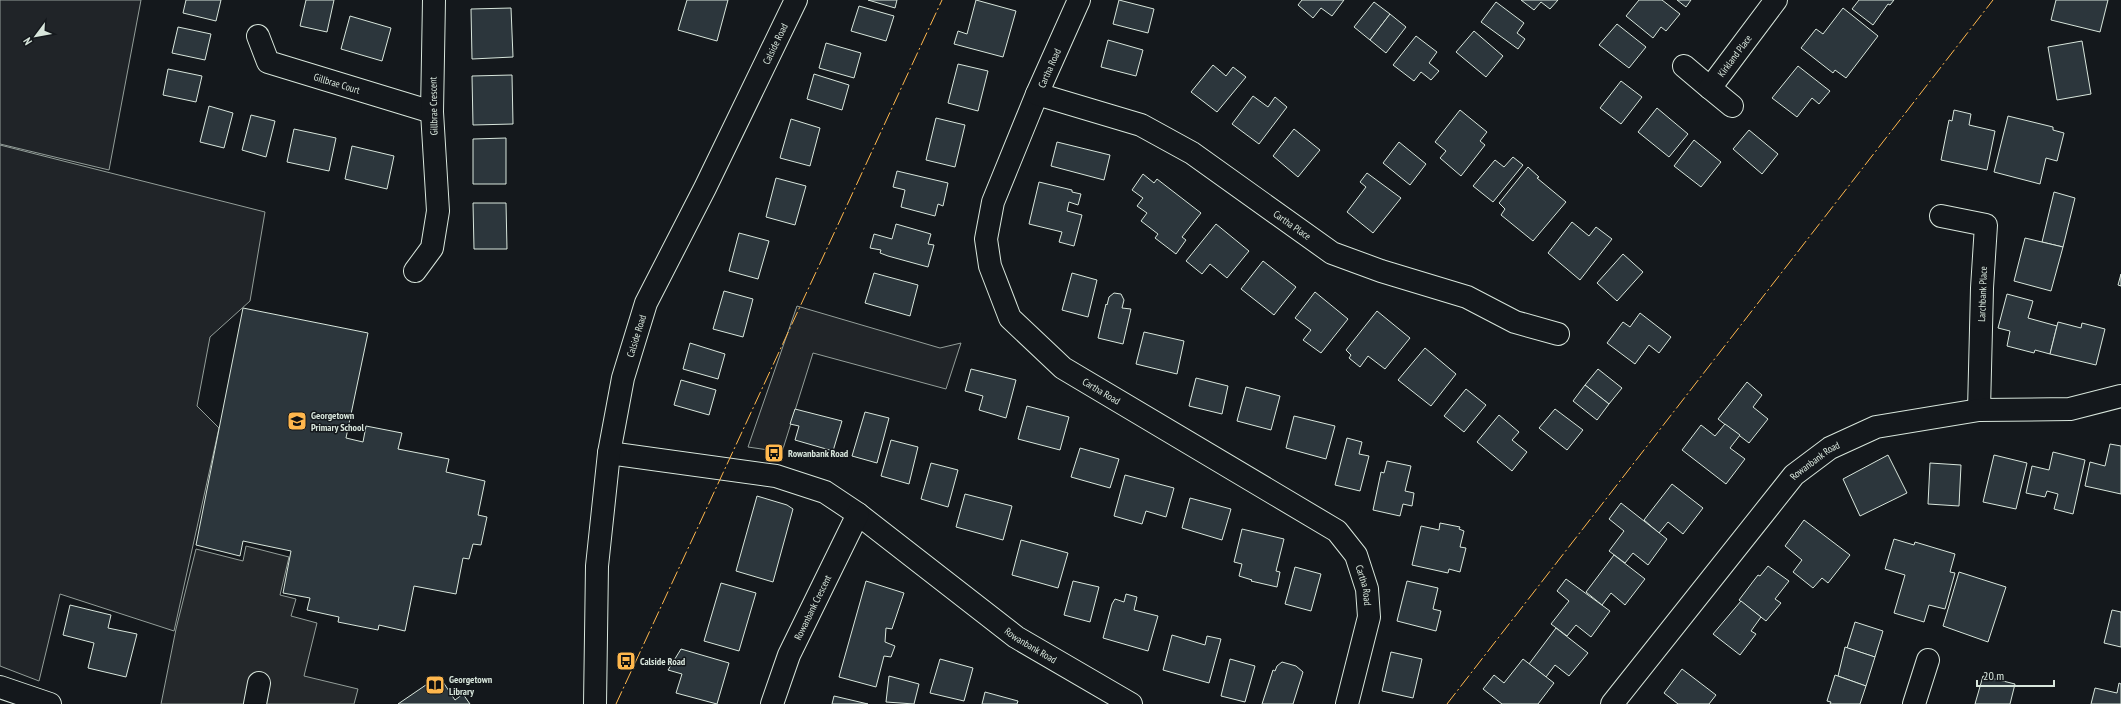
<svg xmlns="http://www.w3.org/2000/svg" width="2121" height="704" font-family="'PT Sans Narrow',sans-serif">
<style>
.green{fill:#202428;stroke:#939e99}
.parking{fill:#24282b;stroke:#939e99}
.building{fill:#2c363c;stroke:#d8e6dc}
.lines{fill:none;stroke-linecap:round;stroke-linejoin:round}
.minor-casing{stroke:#d8e6dc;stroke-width:24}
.minor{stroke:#14181c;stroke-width:22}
.power{stroke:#ffb74d;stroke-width:1;stroke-dasharray:14 3 2 3;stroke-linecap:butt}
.labels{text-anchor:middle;stroke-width:3;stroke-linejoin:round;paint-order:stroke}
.street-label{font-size:10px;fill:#d8e6dc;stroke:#14181c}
.poi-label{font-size:10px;font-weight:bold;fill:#d8e6dc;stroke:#14181c;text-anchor:start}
</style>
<rect width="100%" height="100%" fill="#14181c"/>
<!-- green -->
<g class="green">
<polygon points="0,0 141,0 109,170 0,144"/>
<polygon points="0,145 265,212 250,301 210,337 197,406 219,428 174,631 60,594 39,681 0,666"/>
<polygon points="797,306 940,348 961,343 946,389 813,353 782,452 748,447"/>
</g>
<!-- parking -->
<polygon class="parking" points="246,546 289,557 280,595 296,599 291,616 317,623 304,676 358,689 354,704 161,704 176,629 196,549 243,561"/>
<!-- building -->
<g class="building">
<polygon points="186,0 221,0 216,21 183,13"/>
<polygon points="306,0 334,0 327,32 300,26"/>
<polygon points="687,0 728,0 717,41 678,30"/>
<polygon points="868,0 897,0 895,8"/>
<polygon points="976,0 1016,11 1003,57 954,44 958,31 967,34"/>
<polygon points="1119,0 1154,9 1148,33 1113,24"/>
<polygon points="1302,0 1344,0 1332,16 1321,8 1313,18 1298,5"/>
<polygon points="1521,0 1558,0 1550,9 1541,2 1534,10"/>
<polygon points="1639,0 1662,0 1680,14 1666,31 1661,27 1653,38 1626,16"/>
<polygon points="1677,0 1691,0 1686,7"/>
<polygon points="1859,0 1894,0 1890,5 1888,4 1873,25 1852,9"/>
<polygon points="2056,0 2108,0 2100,32 2051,20"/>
<polygon points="1374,2 1390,14 1370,40 1354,27"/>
<polygon points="1496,2 1524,23 1517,33 1525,39 1518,49 1481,22"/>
<polygon points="859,6 894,16 886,41 851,31"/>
<polygon points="511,8 513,57 472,59 471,9"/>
<polygon points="1843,8 1878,36 1846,78 1835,70 1833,73 1801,48 1816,29 1823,34"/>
<polygon points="1390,14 1406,27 1386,53 1370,40"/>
<polygon points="350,16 391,28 382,61 341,49"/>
<polygon points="1617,24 1646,47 1629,68 1599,45"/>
<polygon points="178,27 211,34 205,60 172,53"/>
<polygon points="1474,31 1503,56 1486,77 1456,52"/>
<polygon points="1416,36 1437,52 1429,63 1439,71 1431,80 1421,72 1414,81 1393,65"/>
<polygon points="1108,40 1143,50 1136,76 1101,67"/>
<polygon points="2082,41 2091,94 2057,100 2048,47"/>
<polygon points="826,43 861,53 854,78 819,68"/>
<polygon points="958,64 988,71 978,111 948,103"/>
<polygon points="1213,65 1226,76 1233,67 1246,77 1217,112 1191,92"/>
<polygon points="1798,66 1830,91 1819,104 1812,98 1797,117 1772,98"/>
<polygon points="168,69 202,76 196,102 163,95"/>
<polygon points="814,74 849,85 842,110 807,99"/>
<polygon points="512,75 513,124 473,125 472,76"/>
<polygon points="1621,81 1642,97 1621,124 1600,108"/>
<polygon points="1253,96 1268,107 1275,97 1287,107 1259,144 1232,124"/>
<polygon points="209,106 233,113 224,148 200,142"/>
<polygon points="1657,108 1688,134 1669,157 1638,132"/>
<polygon points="1460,110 1487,132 1480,141 1485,145 1461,176 1440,158 1446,151 1435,142"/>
<polygon points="1954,110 1971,114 1969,125 1995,131 1987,170 1941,160 1949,120 1952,121"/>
<polygon points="251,115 275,121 266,157 242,150"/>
<polygon points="2008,116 2053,127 2053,130 2064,133 2057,161 2046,158 2040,184 1994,172"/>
<polygon points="936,118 965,125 955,167 926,160"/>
<polygon points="791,119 820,128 810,166 780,158"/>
<polygon points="294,129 336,138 329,171 287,162"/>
<polygon points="1294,129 1320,150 1298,177 1273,156"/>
<polygon points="1749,130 1778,154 1762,174 1733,149"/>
<polygon points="506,138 506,184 473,184 473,139"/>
<polygon points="1694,140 1721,162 1701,187 1674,166"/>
<polygon points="1057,142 1110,155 1104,180 1051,166"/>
<polygon points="1399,142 1426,164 1410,185 1383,163"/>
<polygon points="352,146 394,156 387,189 345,179"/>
<polygon points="1513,157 1523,165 1493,202 1473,186 1495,160 1504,167"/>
<polygon points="1528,167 1539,177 1537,178 1566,202 1533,241 1501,215 1505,209 1499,203"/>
<polygon points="897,171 948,183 943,206 938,204 935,216 901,207 905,190 893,187"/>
<polygon points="1367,173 1401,198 1373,233 1347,212 1366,187 1360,182"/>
<polygon points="1143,174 1154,183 1157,179 1201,213 1182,237 1186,240 1176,254 1155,238 1158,234 1141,221 1147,213 1137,206 1143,198 1132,190"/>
<polygon points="776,178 806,186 795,225 766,217"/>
<polygon points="1039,182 1072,190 1072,192 1081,194 1078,205 1069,202 1067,211 1082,215 1074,246 1059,242 1062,232 1029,224"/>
<polygon points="2054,192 2075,198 2063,247 2042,242"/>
<polygon points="473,203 506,203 507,249 474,249"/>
<polygon points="1572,222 1589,236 1596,227 1612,239 1580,280 1548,253"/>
<polygon points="896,224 931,234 928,244 934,245 928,267 888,256 880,253 881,250 870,248 874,234 892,239"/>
<polygon points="1216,224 1249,251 1227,278 1210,264 1202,274 1186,261"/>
<polygon points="739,233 769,241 758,279 729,271"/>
<polygon points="2025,238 2063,247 2051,291 2014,281"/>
<polygon points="1623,254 1643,272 1617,301 1597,283"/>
<polygon points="1263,261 1296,287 1274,315 1241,289"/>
<polygon points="874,273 918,285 910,316 865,303"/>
<polygon points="1072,273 1097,280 1088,317 1062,310"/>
<polygon points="2121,274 2121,286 2118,285"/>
<polygon points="724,291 753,299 743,337 713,329"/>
<polygon points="1315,292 1348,319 1321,353 1303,340 1311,330 1295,318"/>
<polygon points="1114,293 1121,294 1124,300 1122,308 1131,309 1123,344 1098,338 1106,304 1107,305 1109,297"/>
<polygon points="2007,294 2033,301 2028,318 2057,326 2050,354 2035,350 2034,353 2007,346 2010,331 1998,328"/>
<polygon points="243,308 368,333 346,438 363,442 366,426 402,433 398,449 449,459 446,472 485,481 478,515 487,517 481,545 473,544 469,559 463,558 456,594 414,586 405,631 379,625 378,630 338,622 339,617 307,610 310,598 283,593 291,551 243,541 240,556 196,545"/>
<polygon points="1377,311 1410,338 1385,369 1368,356 1360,367 1349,358 1351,355 1346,350"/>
<polygon points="1640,313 1671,337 1659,353 1649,345 1635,364 1607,343 1623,322 1630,327"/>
<polygon points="2058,322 2081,328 2082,323 2105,329 2096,365 2050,354"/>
<polygon points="1144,332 1184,341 1177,374 1136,364"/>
<polygon points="690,343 725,354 718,379 683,369"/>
<polygon points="1425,348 1456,374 1431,406 1398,380"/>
<polygon points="971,369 1016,380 1006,418 979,410 983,396 965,391"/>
<polygon points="1598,369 1622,388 1609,404 1585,385"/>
<polygon points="1196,378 1228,386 1222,414 1189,406"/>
<polygon points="681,380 716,390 709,415 674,405"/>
<polygon points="1747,382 1762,395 1753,407 1768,419 1749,443 1718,419"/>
<polygon points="1585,385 1609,404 1597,420 1573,401"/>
<polygon points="1246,387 1280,396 1271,430 1237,421"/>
<polygon points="1466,389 1486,405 1464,432 1444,416"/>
<polygon points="1027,406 1069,417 1060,450 1018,439"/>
<polygon points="795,409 842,421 833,451 795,440 799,426 790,424"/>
<polygon points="1555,409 1583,430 1567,450 1539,428"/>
<polygon points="865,412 889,418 877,463 852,456"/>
<polygon points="1499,415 1519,432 1512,440 1527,452 1512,471 1477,442"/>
<polygon points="1294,416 1335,426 1326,459 1286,448"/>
<polygon points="1725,424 1740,435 1730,448 1745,459 1726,484 1682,450 1701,425 1715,436"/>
<polygon points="1347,438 1362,442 1359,454 1369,456 1360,491 1335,485"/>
<polygon points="891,440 918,447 909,484 881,476"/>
<polygon points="2110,444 2121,446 2121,494 2085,486 2090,462 2105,466"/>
<polygon points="1080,448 1119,459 1110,488 1071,477"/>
<polygon points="2053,452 2085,460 2073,514 2054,509 2058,494 2047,491 2045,497 2026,493 2032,466 2049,470"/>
<polygon points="1888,455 1907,493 1860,516 1843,479"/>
<polygon points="1994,455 2027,463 2016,509 1983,502"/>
<polygon points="1387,461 1411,466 1405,491 1414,493 1412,506 1403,504 1400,516 1373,510 1381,472 1384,473"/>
<polygon points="931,463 958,470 948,507 921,499"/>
<polygon points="1930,463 1961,465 1959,506 1928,504"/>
<polygon points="1125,475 1174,488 1166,517 1146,511 1142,524 1114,516"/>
<polygon points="1672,484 1703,508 1683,534 1668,522 1659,533 1644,520"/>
<polygon points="965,494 1012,506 1003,540 956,527"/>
<polygon points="757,496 787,505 793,509 773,582 736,571"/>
<polygon points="1190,498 1231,509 1222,540 1182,528"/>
<polygon points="1621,503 1667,539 1648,565 1633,553 1625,563 1609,551 1624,531 1609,519"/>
<polygon points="1804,520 1850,555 1828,583 1822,578 1813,588 1793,572 1802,560 1785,546"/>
<polygon points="1440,523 1460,527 1459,529 1464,531 1460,547 1466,548 1460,572 1449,569 1448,573 1412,565 1421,526 1439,530"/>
<polygon points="1242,529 1284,539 1276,571 1280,572 1277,587 1251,581 1252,580 1239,576 1242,564 1234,562"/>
<polygon points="1894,539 1914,545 1915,542 1955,554 1950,572 1955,573 1945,609 1929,605 1924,622 1894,613 1905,575 1885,569"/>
<polygon points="1021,540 1068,553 1058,588 1012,575"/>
<polygon points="1614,555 1645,579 1625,605 1611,593 1602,605 1586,592"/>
<polygon points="1768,566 1789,581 1775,599 1781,603 1766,621 1739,600 1758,575 1760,576"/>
<polygon points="1295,567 1321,574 1311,611 1285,604"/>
<polygon points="1959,572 2006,587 1988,642 1943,626"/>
<polygon points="1566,579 1610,611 1591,637 1576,625 1567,636 1551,624 1569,601 1557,591"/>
<polygon points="866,581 904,593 892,629 886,628 885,642 895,646 891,657 884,656 876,687 839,677"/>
<polygon points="1073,581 1099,587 1090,622 1064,615"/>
<polygon points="1407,581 1438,588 1433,609 1441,611 1436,631 1397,621"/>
<polygon points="721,583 756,593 739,651 704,641"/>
<polygon points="1126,594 1137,597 1134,610 1158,616 1148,651 1103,638 1112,604 1115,599 1124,602"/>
<polygon points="1741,601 1761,617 1751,631 1756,634 1740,655 1713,634"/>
<polygon points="70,605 111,615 108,628 137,634 126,677 88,668 94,643 63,635"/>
<polygon points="2112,610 2121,612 2121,647 2104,643"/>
<polygon points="1855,622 1883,631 1875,657 1847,648"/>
<polygon points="1556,628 1588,653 1569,676 1555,665 1546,677 1529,664"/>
<polygon points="1172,635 1205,645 1207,636 1221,639 1209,683 1163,670"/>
<polygon points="1845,647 1875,657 1866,686 1838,676"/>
<polygon points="681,649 729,663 717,704 676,693 682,674 668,670"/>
<polygon points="1391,652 1422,659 1413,698 1382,691"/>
<polygon points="940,659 973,668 964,701 930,693"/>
<polygon points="1230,659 1255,666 1245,702 1221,696"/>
<polygon points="1523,659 1554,683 1538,704 1502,704 1483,689 1494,675 1504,683"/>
<polygon points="1282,662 1296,666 1303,672 1293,704 1262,704 1273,670 1275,671 1277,666"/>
<polygon points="1682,669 1716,695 1709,704 1678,704 1664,693"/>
<polygon points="1835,675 1866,686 1860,704 1830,704 1831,702 1827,701"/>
<polygon points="439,676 455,700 463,694 470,704 398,704"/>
<polygon points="889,676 919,684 914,704 886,702"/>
<polygon points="1983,676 2015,684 2010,704 1975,704"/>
<polygon points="2119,683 2121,684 2121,704 2091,704 2095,688 2117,693"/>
<polygon points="985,692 1018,701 1017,704 982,704"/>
<polygon points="834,696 868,704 832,704"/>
</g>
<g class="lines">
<defs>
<g id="minor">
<path id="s1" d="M1079 0 1037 94 993 202 986 239 990 266 1010 318 1063 368 1337 531 1356 555 1367 589 1369 617 1347 704"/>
<path id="s2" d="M258 36 268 62 432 112"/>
<polyline points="1684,66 1710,88"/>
<path id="s3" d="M1037 94 1141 125 1192 153 1332 253 1381 271 1467 297 1515 322 1558 334"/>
<path id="s4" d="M1732 106 1710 88 1776 0"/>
<polyline points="1941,216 1986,225 1982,288 1979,410"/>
<polyline points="415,271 432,248 438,211 432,112 434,0"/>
<path id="s5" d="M609 453 776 476 825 492 858 514 1016 637 1131 704"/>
<polyline points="0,687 50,704"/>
<polyline points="255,704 259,683"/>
<path id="s6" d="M595 704 597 566 609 453 623 378 646 303 705 188 796 0"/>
<path id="s7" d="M772 704 789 655 858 514"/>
<path id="s8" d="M1612 704 1794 475 1830 448 1876 427 1979 410 2070 409 2121 396"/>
<polyline points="1914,704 1928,660"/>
</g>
</defs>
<!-- minor casing -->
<use href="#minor" class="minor-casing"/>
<!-- minor -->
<use href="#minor" class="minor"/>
<!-- power -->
<g class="power">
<polyline points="616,704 942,0"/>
<polyline points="1447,704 1993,0"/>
</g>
</g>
<!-- icons -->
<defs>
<symbol id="school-square" viewBox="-11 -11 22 22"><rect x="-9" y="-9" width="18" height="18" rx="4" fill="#ffb74d" stroke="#14181c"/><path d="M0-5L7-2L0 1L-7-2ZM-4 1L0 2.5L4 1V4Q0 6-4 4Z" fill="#111"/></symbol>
<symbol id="bus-square" viewBox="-11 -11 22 22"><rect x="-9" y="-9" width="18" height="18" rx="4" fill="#ffb74d" stroke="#14181c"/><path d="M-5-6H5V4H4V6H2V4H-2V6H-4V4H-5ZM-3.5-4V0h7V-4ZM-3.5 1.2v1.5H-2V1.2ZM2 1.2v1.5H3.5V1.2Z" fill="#111"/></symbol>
<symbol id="library-square" viewBox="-11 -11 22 22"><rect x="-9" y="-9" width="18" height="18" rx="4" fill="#ffb74d" stroke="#14181c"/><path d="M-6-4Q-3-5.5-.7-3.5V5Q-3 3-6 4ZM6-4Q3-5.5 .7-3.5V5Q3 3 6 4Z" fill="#111"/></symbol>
</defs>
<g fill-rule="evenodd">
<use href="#school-square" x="286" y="410" width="22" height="22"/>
<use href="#bus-square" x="763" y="442" width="22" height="22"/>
<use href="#bus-square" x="615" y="650" width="22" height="22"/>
<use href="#library-square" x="424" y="674" width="22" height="22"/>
</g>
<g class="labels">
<!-- street labels -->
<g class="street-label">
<text dy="4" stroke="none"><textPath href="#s6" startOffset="696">Calside Road</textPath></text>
<text dy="4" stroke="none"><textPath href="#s4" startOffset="69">Kirkland Place</textPath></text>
<text transform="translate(1049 68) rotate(-66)" y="4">Cartha Road</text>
<text dy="4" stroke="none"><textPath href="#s2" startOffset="100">Gillbrae Court</textPath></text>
<text transform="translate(433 106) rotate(-91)" y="4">Gillbrae Crescent</text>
<text dy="4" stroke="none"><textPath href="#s3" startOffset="290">Cartha Place</textPath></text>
<text transform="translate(1982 294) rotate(-88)" y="4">Larchbank Place</text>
<text dy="4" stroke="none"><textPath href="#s6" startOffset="372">Calside Road</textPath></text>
<text dy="4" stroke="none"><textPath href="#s1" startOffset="458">Cartha Road</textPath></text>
<text dy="4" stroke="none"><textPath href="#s8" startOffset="318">Rowanbank Road</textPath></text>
<text dy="4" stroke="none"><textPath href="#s1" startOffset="794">Cartha Road</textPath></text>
<text dy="4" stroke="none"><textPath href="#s7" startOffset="105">Rowanbank Crescent</textPath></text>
<text dy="4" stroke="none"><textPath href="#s5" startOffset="477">Rowanbank Road</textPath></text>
</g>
<!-- poi labels -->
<g class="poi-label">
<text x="311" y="419">Georgetown<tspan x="311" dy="12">Primary School</tspan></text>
<text x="788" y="457">Rowanbank Road</text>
<text x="640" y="665">Calside Road</text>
<text x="449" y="683">Georgetown<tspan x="449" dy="12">Library</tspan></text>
</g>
</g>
<!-- north arrow -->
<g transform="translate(36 36) rotate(238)" stroke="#14181c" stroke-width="3" paint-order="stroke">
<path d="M0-3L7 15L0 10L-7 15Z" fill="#d8e6dc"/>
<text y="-6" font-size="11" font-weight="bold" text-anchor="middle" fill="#d8e6dc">N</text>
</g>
<!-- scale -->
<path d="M1977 680v6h77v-6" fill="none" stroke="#d8e6dc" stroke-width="2"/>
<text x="1983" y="680" font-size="12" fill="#d8e6dc" stroke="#14181c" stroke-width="3" paint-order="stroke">20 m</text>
</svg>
